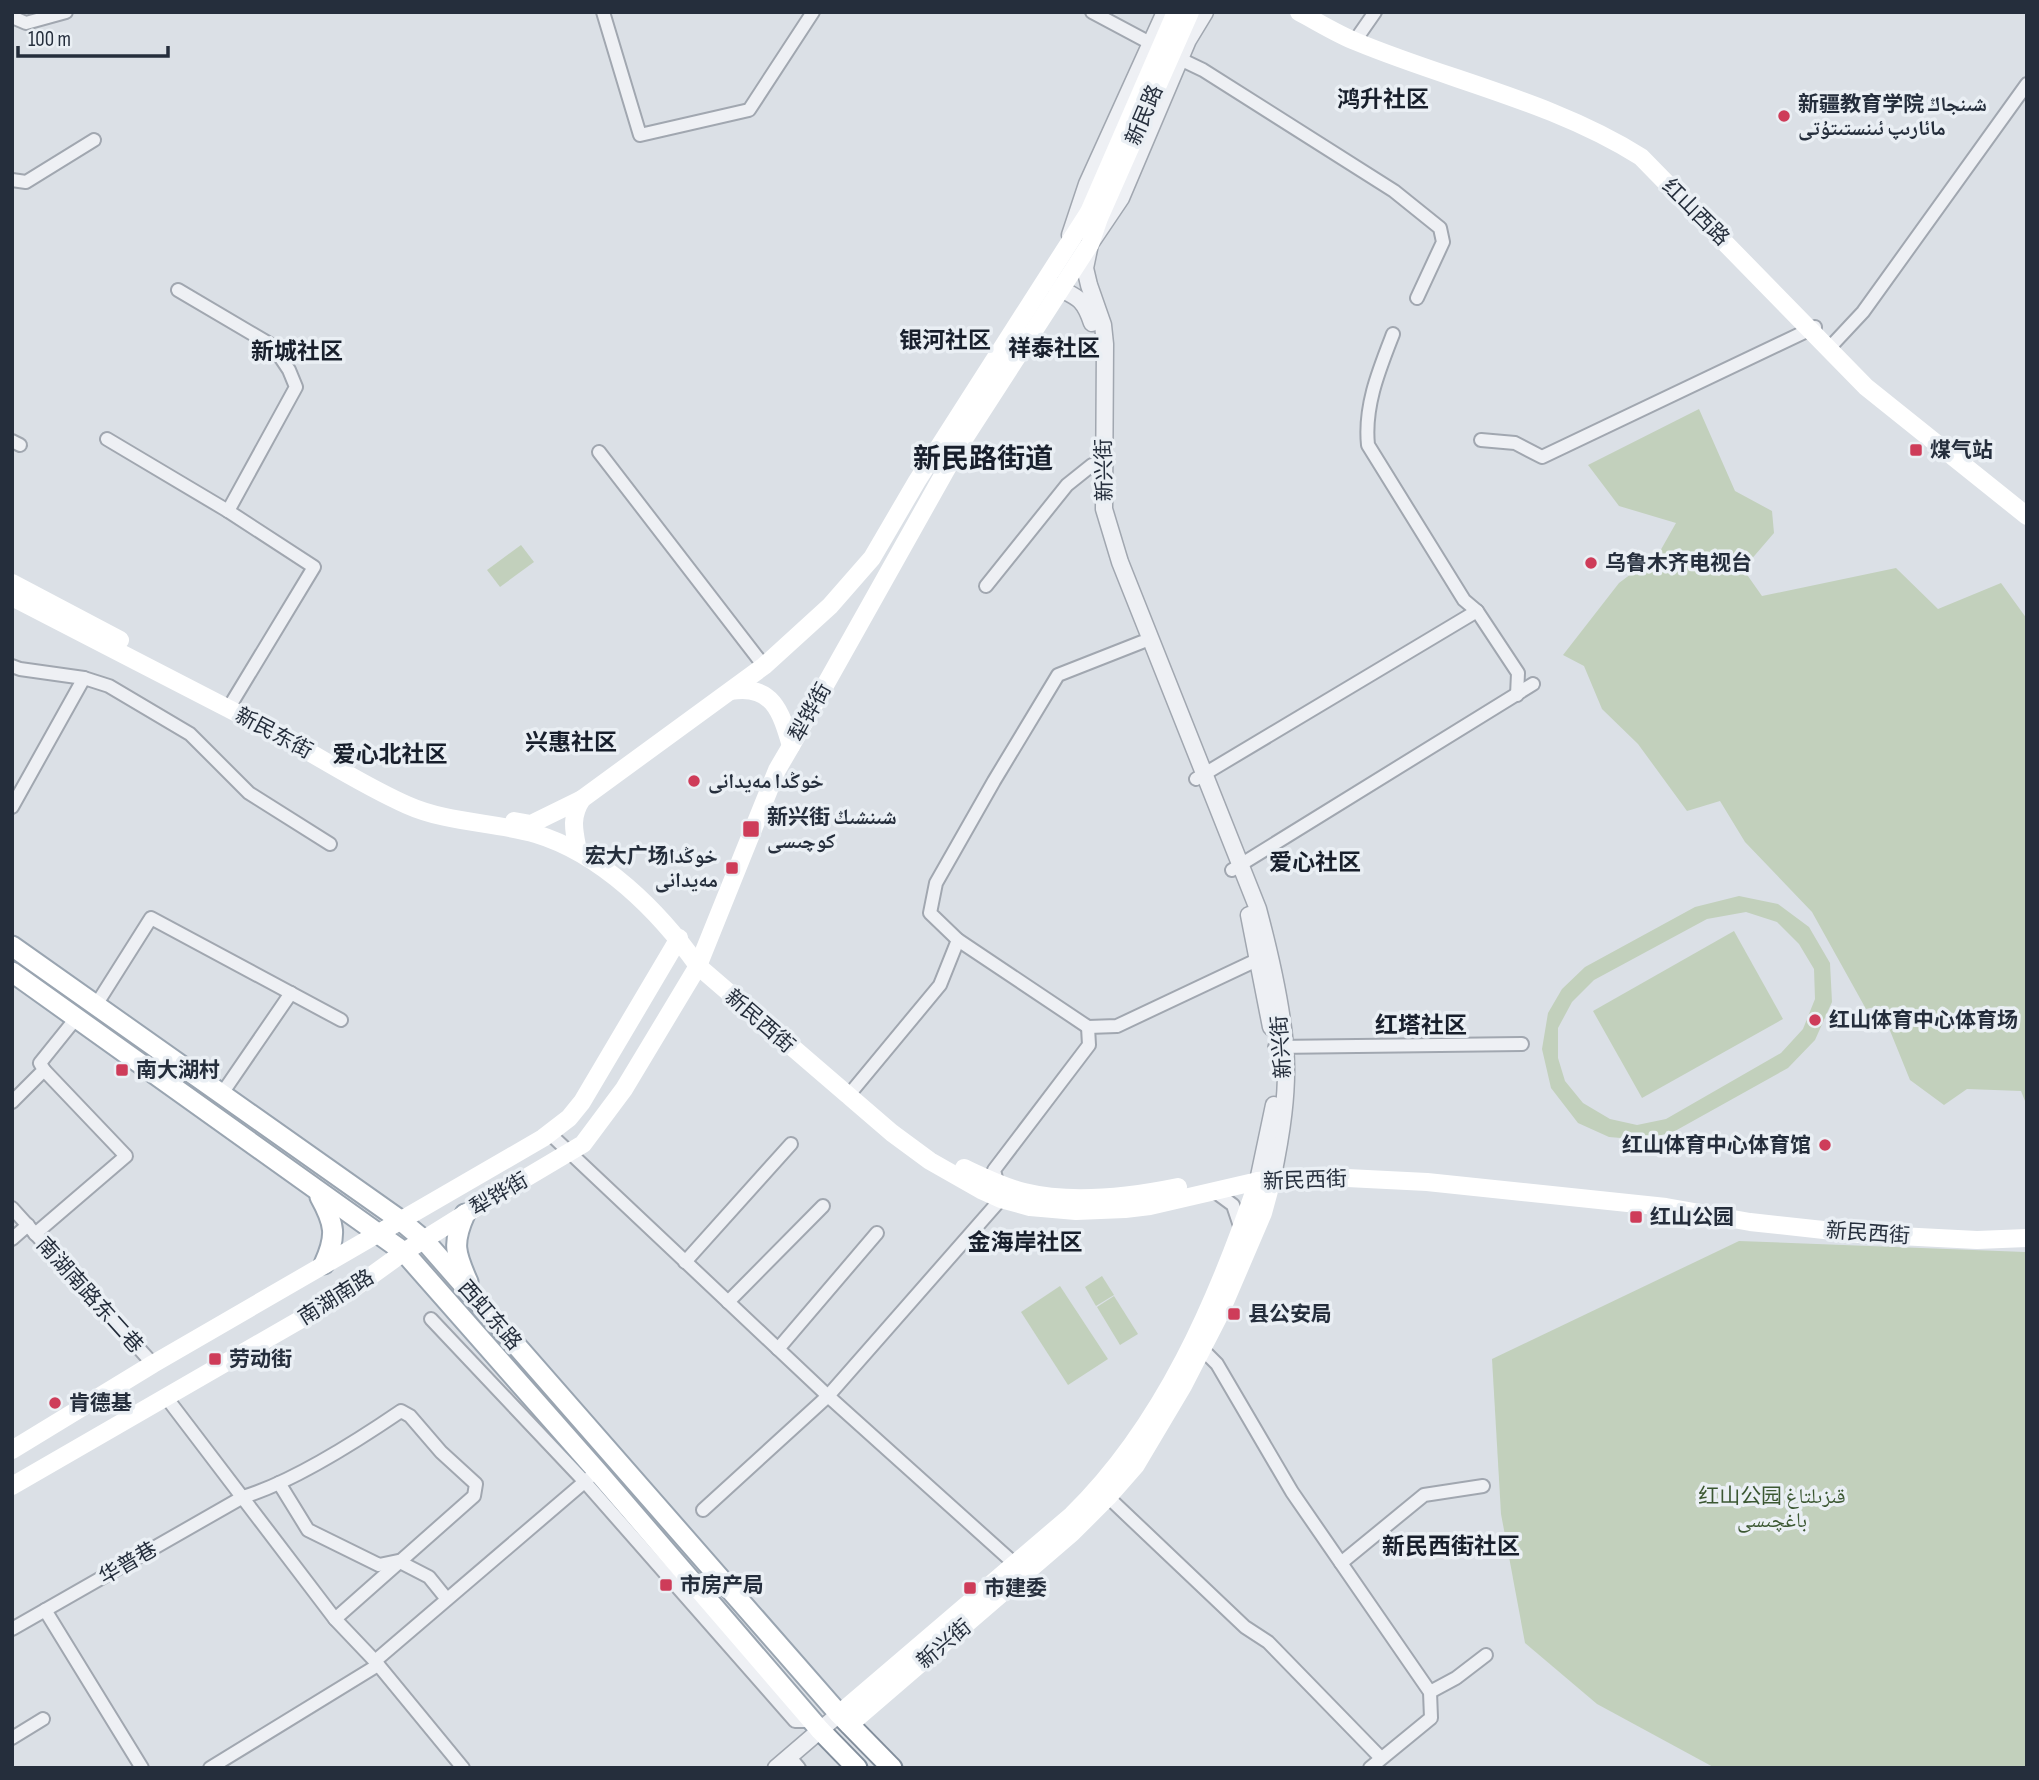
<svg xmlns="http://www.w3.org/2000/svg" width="2039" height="1780" font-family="'Sofia Sans Condensed','Noto Naskh Arabic','Noto Sans SC',sans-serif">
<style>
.green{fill:#c2d0bc;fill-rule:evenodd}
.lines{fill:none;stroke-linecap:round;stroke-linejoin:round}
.minor-casing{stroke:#a1a7b0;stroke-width:16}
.tertiary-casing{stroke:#a1a7b0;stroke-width:19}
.primary-casing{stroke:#9aa5b1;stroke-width:23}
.trunk-casing{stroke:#828e9c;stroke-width:23}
.minor{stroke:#eef0f4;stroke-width:12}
.tertiary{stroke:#eef0f4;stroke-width:16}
.secondary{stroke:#fff;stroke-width:18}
.primary{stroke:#fff;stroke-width:19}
.trunk{stroke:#fff;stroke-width:19}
.secondary-bridge{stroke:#fff;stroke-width:18}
.poi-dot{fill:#ce3c59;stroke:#eaeff4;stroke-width:2.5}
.labels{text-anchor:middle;stroke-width:7;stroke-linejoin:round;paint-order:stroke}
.poi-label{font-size:21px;font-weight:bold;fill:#252e3c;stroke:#eaeff4;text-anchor:start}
.street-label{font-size:21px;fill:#252e3c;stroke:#eaeff4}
.park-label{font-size:21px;fill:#3b5732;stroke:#eaeff4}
.neighbourhood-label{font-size:23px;font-weight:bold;fill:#181f2c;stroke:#eaeff4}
.district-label{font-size:28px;font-weight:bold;fill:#181f2c;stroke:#eaeff4}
</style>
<rect width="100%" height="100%" fill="#dbe0e6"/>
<!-- green -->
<g class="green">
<polygon points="1699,409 1735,491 1772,511 1774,533 1743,569 1762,596 1896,568 1938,609 2001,583 2027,619 2027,1106 2021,1091 1967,1089 1944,1105 1910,1080 1880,1006 1866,1009 1812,912 1745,842 1720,801 1687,811 1638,744 1602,709 1584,666 1563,655 1619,583 1659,553 1676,523 1619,506 1588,465"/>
<polygon points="521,545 534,562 500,587 487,570"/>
<path d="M1739 896 1778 904 1809 927 1830 963 1832 1002 1815 1040 1788 1068 1675 1131 1645 1140 1609 1137 1578 1123 1551 1088 1542 1049 1548 1013 1562 989 1585 967 1695 907ZM1746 912 1777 922 1799 944 1814 969 1815 999 1803 1029 1781 1053 1666 1119 1637 1125 1610 1119 1583 1103 1565 1081 1558 1058V1028L1572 1002 1594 980 1707 919Z"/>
<polygon points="1734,931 1783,1019 1642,1098 1593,1011"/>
<polygon points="1739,1241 2025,1252 2027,1257 2027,1768 1715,1768 1597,1704 1525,1643 1501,1514 1492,1359"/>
<polygon points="1102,1276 1114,1295 1096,1306 1085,1287"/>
<polygon points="1060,1286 1108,1359 1068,1385 1021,1312"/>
<polygon points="1114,1296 1138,1334 1120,1345 1097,1307"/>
</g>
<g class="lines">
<defs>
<g id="minor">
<polyline points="603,12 640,135 749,110 813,12"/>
<polyline points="1092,12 1152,44"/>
<polyline points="12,17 26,23 66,12"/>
<polyline points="1359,35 1375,12"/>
<polyline points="1180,59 1203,70 1394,191 1440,228 1443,242 1417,298"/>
<polyline points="12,180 26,182 94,140"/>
<polyline points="178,290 273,346 289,370 296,387 228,511 314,567 228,709"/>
<path d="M1393 334C1379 370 1364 406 1368 445L1464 600 1477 611 1518 673 1517 695"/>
<polyline points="1834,343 1863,312 2027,84"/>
<polyline points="107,439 228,511"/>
<polyline points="1481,440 1515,443 1542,457 1815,327"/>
<polyline points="12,441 20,445"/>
<polyline points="599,452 764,666"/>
<polyline points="986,586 1067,485 1092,465"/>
<polyline points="1142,642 1058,675 994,781 936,883 930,913 958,940 1088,1027 1117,1026 1259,959"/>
<polyline points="12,666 20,669 84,678 109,686 190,734 249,793 330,844"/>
<polyline points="1196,779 1477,611"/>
<polyline points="12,807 84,678"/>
<polyline points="1232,870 1533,684"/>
<polyline points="96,1005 151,918 341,1020"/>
<polyline points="1275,1047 1522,1044"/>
<polyline points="221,1095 291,993"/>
<polyline points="848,1096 940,985 958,940"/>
<polyline points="12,1102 44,1070 40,1063 77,1017"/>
<polyline points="549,1133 828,1396 1016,1565"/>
<polyline points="1214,1191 1233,1205 1241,1229"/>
<polyline points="12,1208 153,1364"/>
<polyline points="35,1234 126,1156 44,1070"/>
<polyline points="12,1239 28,1225"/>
<polyline points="685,1262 791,1144"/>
<polyline points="728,1302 823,1206"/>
<polyline points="431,1319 585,1482 795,1721 812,1721"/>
<polyline points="778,1349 877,1233"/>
<polyline points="1202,1349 1217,1364 1292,1492 1430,1692 1431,1718 1370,1768"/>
<polyline points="166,1397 335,1619 375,1661 463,1768"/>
<polyline points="279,1483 308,1530 379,1565 398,1561 429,1577 446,1598"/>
<polyline points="1108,1497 1245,1627 1268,1642 1381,1758"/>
<polyline points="703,1510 828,1396 1001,1199 994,1170 1089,1045 1088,1027"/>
<polyline points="1341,1563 1424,1495 1483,1486"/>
<polyline points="45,1610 142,1768"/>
<path d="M12 1629 243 1497C293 1482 357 1441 401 1411L410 1416 441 1452 476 1484 474 1496 335 1619"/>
<polyline points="375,1661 589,1478"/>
<polyline points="1430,1692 1456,1678 1486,1655"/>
<polyline points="12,1738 43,1719"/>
<polyline points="794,1762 799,1768"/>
<polyline points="210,1768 378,1665"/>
</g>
<g id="tertiary">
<path d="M1205 12 1188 40 1121 198 1090 244 1085 268 1089 285 1103 325 1105 344 1104 509 1120 562 1258 909C1270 954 1281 1000 1285 1046 1289 1090 1281 1137 1272 1180"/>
<polyline points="1070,235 1087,184 1165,12"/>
<path d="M1050 283C1074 298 1082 293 1092 323"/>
<polyline points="1249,915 1271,1027"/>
<polyline points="1258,1181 1274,1105"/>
<polyline points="776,1768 839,1714"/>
</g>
<g id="primary">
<polyline points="12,946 400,1220 424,1240 839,1714"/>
<polyline points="12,972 404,1252 597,1471 820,1730"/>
<path d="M320 1197C335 1224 337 1236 324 1264"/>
<path d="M465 1214C452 1243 455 1253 468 1282"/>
</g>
<g id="trunk">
<polyline points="839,1714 892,1768"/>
<polyline points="820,1730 857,1768"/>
</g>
</defs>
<!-- minor casing -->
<use href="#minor" class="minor-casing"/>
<!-- tertiary casing -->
<use href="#tertiary" class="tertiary-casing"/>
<!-- primary casing -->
<use href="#primary" class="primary-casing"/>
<!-- trunk casing -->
<use href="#trunk" class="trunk-casing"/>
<!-- minor -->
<use href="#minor" class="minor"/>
<!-- tertiary -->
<use href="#tertiary" class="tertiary"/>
<!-- secondary -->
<g class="secondary">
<path d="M1299 12C1318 22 1337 34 1357 42 1451 81 1554 102 1641 157L1866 387 2027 516"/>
<polyline points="12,583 120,640"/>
<path d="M12 597C95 640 179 683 262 726 311 751 357 783 407 805 447 823 494 822 536 834 602 854 659 911 698 966L892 1133 930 1161 981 1190 1001 1199 1030 1207 1076 1211 1125 1209 1150 1206 1258 1181 1298 1177 1347 1178 1427 1182 1666 1207 1750 1222 1860 1234 1977 1240 2027 1238"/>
<path d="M731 691C772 684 781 711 791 746"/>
<polyline points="514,821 531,824 582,799"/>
<path d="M578 851C574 831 570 817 582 799L764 666 830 606 872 558 917 481 1089 212"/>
<path d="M964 1168C983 1177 1003 1187 1024 1192 1073 1204 1129 1197 1178 1187"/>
<polyline points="12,1450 153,1364 543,1138 569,1118 582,1102 679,938"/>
<polyline points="12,1486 350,1291 404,1252 465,1214 583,1144 624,1089 698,966 777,770 791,746 960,445 1090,244 1099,218 1190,12"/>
<path d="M839 1714 1072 1515C1164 1425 1217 1301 1258 1181"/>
<polyline points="849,1725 1072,1533 1108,1497 1136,1465 1183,1386 1218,1318 1263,1213 1272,1180"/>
</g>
<!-- primary -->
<use href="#primary" class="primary"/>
<!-- trunk -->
<use href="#trunk" class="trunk"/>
<!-- secondary-bridge -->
<polyline class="secondary-bridge" points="1089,212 1176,12"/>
</g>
<!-- markers -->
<g class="poi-dot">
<circle cx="1784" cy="116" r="7"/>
<rect x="1909" y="443" width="14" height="14" rx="3.5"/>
<circle cx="1591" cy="563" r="7"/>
<circle cx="694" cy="781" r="7"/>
<rect x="742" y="820" width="18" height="18" rx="3.5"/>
<rect x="725" y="861" width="14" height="14" rx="3.5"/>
<circle cx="1815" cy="1020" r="7"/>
<rect x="115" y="1063" width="14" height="14" rx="3.5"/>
<circle cx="1825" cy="1145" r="7"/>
<rect x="1629" y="1210" width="14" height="14" rx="3.5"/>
<rect x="1227" y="1307" width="14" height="14" rx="3.5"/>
<rect x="208" y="1352" width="14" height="14" rx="3.5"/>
<circle cx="55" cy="1403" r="7"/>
<rect x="659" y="1578" width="14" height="14" rx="3.5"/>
<rect x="963" y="1581" width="14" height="14" rx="3.5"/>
</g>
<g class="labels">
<!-- poi labels -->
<g class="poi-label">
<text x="1798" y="111">新疆教育学院 شىنجاڭ<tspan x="1798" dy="24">مائارىپ ئىنستىتۇتى</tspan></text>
<text x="1930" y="457">煤气站</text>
<text x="1605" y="570">乌鲁木齐电视台</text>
<text x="708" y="788">خوڭدا مەيدانى</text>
<text x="767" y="824">新兴街 شىنشىڭ<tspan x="767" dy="24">كوچىسى</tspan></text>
<text x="718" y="863" text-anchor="end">宏大广场خوڭدا<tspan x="718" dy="24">مەيدانى</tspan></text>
<text x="1829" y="1027">红山体育中心体育场</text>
<text x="136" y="1077">南大湖村</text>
<text x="1811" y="1152" text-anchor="end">红山体育中心体育馆</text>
<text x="1650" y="1224">红山公园</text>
<text x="1248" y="1321">县公安局</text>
<text x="229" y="1366">劳动街</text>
<text x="69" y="1410">肯德基</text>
<text x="680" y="1592">市房产局</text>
<text x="984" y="1595">市建委</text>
</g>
<!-- street labels -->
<g class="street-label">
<text transform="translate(1144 115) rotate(-67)" y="7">新民路</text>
<text transform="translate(1696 212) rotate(45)" y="7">红山西路</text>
<text transform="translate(1104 470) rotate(-91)" y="7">新兴街</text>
<text transform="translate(810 712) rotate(-61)" y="7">犁铧街</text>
<text transform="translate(274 733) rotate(28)" y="7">新民东街</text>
<text transform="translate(760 1021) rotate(41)" y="7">新民西街</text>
<text transform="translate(1281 1047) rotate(-94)" y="7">新兴街</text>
<text transform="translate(1305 1180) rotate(-2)" y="7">新民西街</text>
<text transform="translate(499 1194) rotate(-30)" y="7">犁铧街</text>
<text transform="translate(1868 1233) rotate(4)" y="7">新民西街</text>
<text transform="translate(90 1295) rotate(48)" y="7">南湖南路东二巷</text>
<text transform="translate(336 1297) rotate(-32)" y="7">南湖南路</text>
<text transform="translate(490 1315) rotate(49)" y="7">西虹东路</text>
<text transform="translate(128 1563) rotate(-30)" y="7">华普巷</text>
<text transform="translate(944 1644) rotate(-40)" y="7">新兴街</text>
</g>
<!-- park labels -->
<g class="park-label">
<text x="1772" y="1503">红山公园 قىزىلتاغ<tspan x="1772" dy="24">باغچىسى</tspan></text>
</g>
<!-- neighbourhood labels -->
<g class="neighbourhood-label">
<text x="1383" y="107">鸿升社区</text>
<text x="945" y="348">银河社区</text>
<text x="1054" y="356">祥泰社区</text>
<text x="297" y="359">新城社区</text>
<text x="571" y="750">兴惠社区</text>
<text x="390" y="762">爱心北社区</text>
<text x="1315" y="870">爱心社区</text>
<text x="1421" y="1033">红塔社区</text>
<text x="1025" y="1250">金海岸社区</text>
<text x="1451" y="1554">新民西街社区</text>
</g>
<!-- district labels -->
<g class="district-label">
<text x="983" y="468">新民路街道</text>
</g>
</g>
<!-- border -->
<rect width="2039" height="1780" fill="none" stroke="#252e3c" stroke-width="28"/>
<!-- scale -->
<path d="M18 46v10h150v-10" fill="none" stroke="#252e3c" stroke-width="3.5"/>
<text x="28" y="46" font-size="21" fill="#252e3c" stroke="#eaeff4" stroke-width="5" paint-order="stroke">100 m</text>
</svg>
